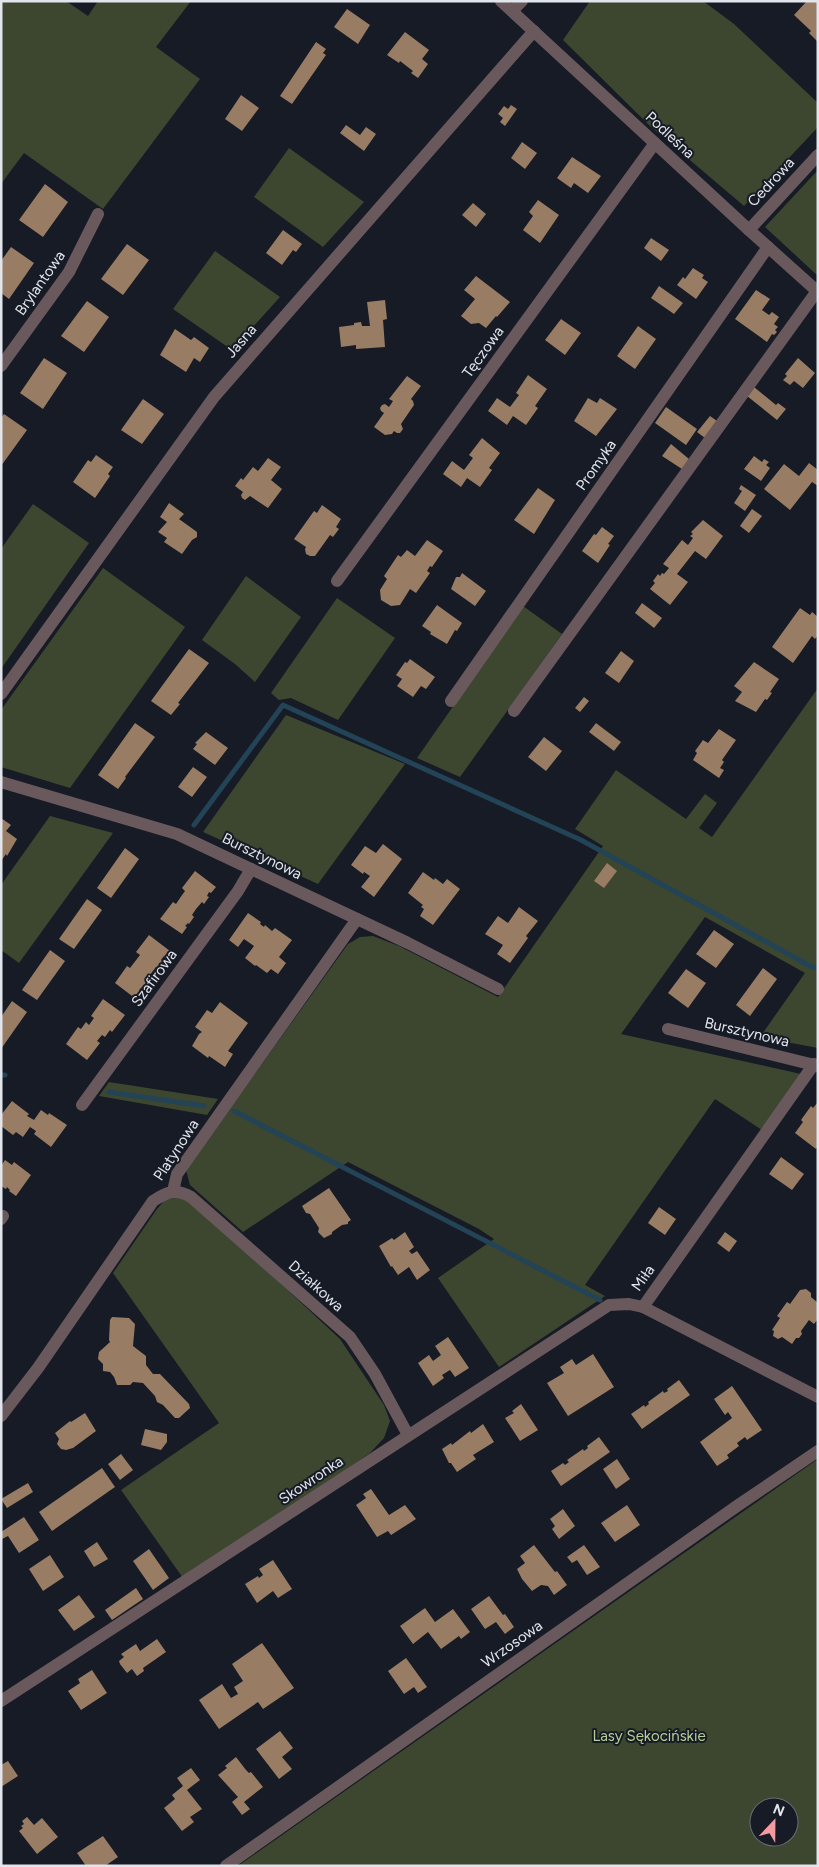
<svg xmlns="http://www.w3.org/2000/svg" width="819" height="1867" font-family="Figtree,sans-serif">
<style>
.green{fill:#3d472f;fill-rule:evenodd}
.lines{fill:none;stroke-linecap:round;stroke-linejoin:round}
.stream{stroke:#234356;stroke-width:5}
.building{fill:#997c64}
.minor{stroke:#6a595c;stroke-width:12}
.labels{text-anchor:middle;stroke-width:4;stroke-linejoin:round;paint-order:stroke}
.street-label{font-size:15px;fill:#e2e5ec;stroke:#161b25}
.park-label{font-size:15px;fill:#b7ce95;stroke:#161b25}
</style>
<rect width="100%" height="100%" fill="#161b25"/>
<!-- green -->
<g class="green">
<polygon points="1,1 66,1 88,16 98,1 191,1 156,47 200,79 103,209 24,153 1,184"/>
<polygon points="590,1 703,1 734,24 818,103 818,127 744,206 651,127 563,40"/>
<polygon points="289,148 364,202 323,247 254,197"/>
<polygon points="818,170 818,276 765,227"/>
<polygon points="215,251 280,297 232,350 173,309"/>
<polygon points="33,504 89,543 1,669 1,549"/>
<polygon points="103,568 185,627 70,788 1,767 1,710"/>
<polygon points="246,576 301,617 255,682 235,664 202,640"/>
<polygon points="337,598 395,638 338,720 291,698 279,700 271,693"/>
<polygon points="523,606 562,634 460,777 417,758"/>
<polygon points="818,688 818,1048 760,1037 805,973 705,917 621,1034 801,1074 762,1130 715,1099 585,1285 605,1296 499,1367 438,1278 494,1239 479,1229 348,1162 243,1232 190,1185 186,1170 348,944 360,937 373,936 399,946 498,997 603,846 575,829 616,770 686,819 705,794 717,803 699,828 712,837"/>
<polygon points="286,715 405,764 318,884 203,832"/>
<polygon points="50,816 113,833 19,963 1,950 1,885"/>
<polygon points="109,1082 218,1099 207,1115 99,1096"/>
<polygon points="179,1197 192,1201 340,1339 384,1405 390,1421 384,1438 370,1453 302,1500 183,1578 121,1490 219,1423 113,1273 157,1209 165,1200"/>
<path d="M818 1459V1866H238ZM759 1807H789V1837H759Z"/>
</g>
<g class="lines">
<!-- stream -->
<g class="stream">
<polyline points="194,825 283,705 581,840 812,967 818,968"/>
<polyline points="1,1075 5,1075"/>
<polyline points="109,1092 204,1106"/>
<polyline points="234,1111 600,1300"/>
</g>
</g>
<!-- building -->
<g class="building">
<polygon points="805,1 818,1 818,42 809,33 811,31 794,15 806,2"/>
<polygon points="347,9 370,25 358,44 334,27"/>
<polygon points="405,32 429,50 422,59 428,64 418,78 411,73 413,71 400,61 399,63 387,55"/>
<polygon points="316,42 326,49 323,53 326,55 292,104 280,96"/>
<polygon points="241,95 259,108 242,131 225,119"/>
<polygon points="511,105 517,109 505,126 500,122 503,118 498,114 504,106 508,109"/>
<polygon points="346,125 360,135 366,127 376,134 364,151 340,133"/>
<polygon points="522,142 537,153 525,169 511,158"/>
<polygon points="572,157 601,176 588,193 574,183 571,188 557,178"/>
<polygon points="45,184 68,202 43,237 19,220"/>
<polygon points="538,200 559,215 540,243 523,230 533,216 529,212"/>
<polygon points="473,203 486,214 476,227 462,215"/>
<polygon points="283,230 302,244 296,252 293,250 282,265 266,253"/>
<polygon points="651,238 669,250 661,261 644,248"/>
<polygon points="127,244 149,260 123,295 101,279"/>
<polygon points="11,247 34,263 9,299 1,293 1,261"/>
<polygon points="693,268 704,275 702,278 708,282 696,299 677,285 683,277 685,279"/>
<polygon points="476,276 510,302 497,317 496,316 486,328 479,323 471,324 461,316 475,299 464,290"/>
<polygon points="659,286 683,303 674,314 651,298"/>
<polygon points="756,290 770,299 762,310 769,315 772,312 779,317 774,324 778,327 775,330 777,332 774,335 772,334 767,342 735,319"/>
<polygon points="385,300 387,319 383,320 385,347 356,349 356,345 341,347 339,327 354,325 354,323 361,322 362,326 370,326 367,302"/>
<polygon points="87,301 109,317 84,352 61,336"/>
<polygon points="561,319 581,333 565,355 545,340"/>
<polygon points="638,326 656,339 635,369 617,356"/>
<polygon points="175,329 191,340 194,337 209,348 200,362 194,358 186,372 160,355"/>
<polygon points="44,358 67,373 43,409 20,393"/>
<polygon points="798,358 815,373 803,388 794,381 790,385 783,380 787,376 785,374"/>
<polygon points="528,375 547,389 535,406 538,408 526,425 513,416 507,425 488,411 497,398 510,407 519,395 516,393"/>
<polygon points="407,376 421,386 411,399 413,401 414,405 401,424 403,429 400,433 397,433 394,431 392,434 385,435 374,427 384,413 381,411 380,408 382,405 385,404 389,407 393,401 389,399"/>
<polygon points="754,387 776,405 778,403 786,409 777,420 747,396"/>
<polygon points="588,398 597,403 600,398 617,409 596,436 574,421"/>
<polygon points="143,399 164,414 142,444 121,430"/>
<polygon points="666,407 697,429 686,445 655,423"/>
<polygon points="4,414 27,430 1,466 1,418"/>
<polygon points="710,416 717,421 705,438 697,432"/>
<polygon points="482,438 500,453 489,468 492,470 480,487 467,478 461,487 443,474 452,461 464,470 473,458 469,455"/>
<polygon points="671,444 689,459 682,469 662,456"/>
<polygon points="96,455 113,467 108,474 110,476 95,498 73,482 88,460 91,462"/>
<polygon points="754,456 762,462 764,459 769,462 766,465 770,468 761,481 744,469"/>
<polygon points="268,458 281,467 271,480 282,489 268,508 250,496 245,500 242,498 241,495 243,492 235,486 241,478 243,480 253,467 258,471"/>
<polygon points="809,463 818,470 818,486 812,482 790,510 764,489 784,464 799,476"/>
<polygon points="741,485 756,495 745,511 734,503 742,491 739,489"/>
<polygon points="538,488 555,500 534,534 514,520"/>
<polygon points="169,503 184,514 179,519 197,532 197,537 192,540 182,554 164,542 167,538 158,532 167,522 160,517"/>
<polygon points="322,505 341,519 336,527 339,529 333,537 330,535 315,556 310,556 306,554 305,549 306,547 294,539 314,511 317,513"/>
<polygon points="752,509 762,516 749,533 740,526"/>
<polygon points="703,520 723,536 706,559 695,551 677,574 688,582 670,605 650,589 655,583 653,581 658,574 660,576 662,573 664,574 669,568 663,564 682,540 688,545 693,538 690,536 693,534 691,532"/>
<polygon points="602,527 614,536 608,544 610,545 598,563 582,551 594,534 596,535"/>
<polygon points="427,540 443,551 432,567 430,566 427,571 430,573 416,593 410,589 400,605 391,606 381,600 380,590 387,579 384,576 398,555 401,557 407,550 415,556"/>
<polygon points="462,573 486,591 475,606 451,589 456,577 460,577"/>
<polygon points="642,603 662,618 654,628 635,613"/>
<polygon points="437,605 462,623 457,631 455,630 447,644 430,634 431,632 422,626"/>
<polygon points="800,608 810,615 812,612 818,617 818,635 815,639 812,636 793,663 772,647"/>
<polygon points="189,649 209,663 178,703 180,704 171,715 151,701"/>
<polygon points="621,651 634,661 619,683 605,673"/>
<polygon points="410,659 435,677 426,689 421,686 413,697 397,686 402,679 396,675 405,662 407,663"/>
<polygon points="754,662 779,679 770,692 772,693 767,700 765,699 756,712 735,701 742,692 734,686"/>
<polygon points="584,697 589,701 580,712 575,708"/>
<polygon points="135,723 155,737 125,777 126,778 118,789 98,775"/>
<polygon points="596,723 621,742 614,751 589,732"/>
<polygon points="719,729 736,740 722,760 724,762 720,768 724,770 719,778 693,760 697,753 695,751 703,740 708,743"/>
<polygon points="206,732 228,748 215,765 193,749 197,744 195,743"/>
<polygon points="544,737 562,751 546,771 528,757"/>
<polygon points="193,767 207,777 192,797 178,787"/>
<polygon points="1,818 11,825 6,831 17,839 7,856 6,854 1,861"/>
<polygon points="383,844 402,859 374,897 361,887 370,876 364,872 363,874 351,865 365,846 376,853"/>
<polygon points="125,848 139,859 111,898 97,888"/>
<polygon points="607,863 617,871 604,888 594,881"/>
<polygon points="195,871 216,887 211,893 209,892 207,896 209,897 204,904 202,902 196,909 192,915 194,917 189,924 188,923 185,926 187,927 182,934 160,919 173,902 176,904 180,898 185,891 182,888"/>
<polygon points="423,872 434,880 435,878 443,884 447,879 460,889 433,925 420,916 424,909 421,907 423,905 408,893"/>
<polygon points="87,899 102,910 74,949 59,939"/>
<polygon points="519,907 538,921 526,936 528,938 510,963 497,954 503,945 485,934 498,916 508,923"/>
<polygon points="248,913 261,922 260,924 264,927 265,925 272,931 275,928 292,940 279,957 286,963 278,974 271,969 267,973 256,965 255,966 245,958 254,946 244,939 238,947 229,940"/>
<polygon points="714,930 734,944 716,968 696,954"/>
<polygon points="149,935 170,951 165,957 164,956 161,960 163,961 158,968 156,967 146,980 149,981 144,988 142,987 139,990 141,992 136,999 115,983 127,966 130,968 140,955 136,952"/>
<polygon points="50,950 65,961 37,1000 22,990"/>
<polygon points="763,968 777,979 750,1016 736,1005"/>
<polygon points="686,969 706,983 688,1008 668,993"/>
<polygon points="103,999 125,1015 112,1032 110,1030 105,1037 102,1035 97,1041 100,1043 87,1060 66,1044 78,1027 81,1029 86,1022 89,1025 94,1018 91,1016"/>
<polygon points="12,1001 27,1012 1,1049 1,1017"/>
<polygon points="220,1002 248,1023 228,1051 233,1054 225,1067 209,1056 208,1058 192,1046 199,1034 202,1032 195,1027 207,1010 212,1013"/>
<polygon points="12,1101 29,1114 27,1116 34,1120 41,1110 48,1115 49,1113 67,1125 51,1147 34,1134 36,1131 30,1127 23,1137 16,1132 13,1135 1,1126 1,1115"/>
<polygon points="818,1102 818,1146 816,1149 795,1133 803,1122 801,1120 811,1106 813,1108"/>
<polygon points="781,1157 804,1174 792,1190 769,1174"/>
<polygon points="5,1160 12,1165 14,1162 31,1175 16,1196 9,1191 10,1190 7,1187 6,1189 1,1186 1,1166"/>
<polygon points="329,1188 351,1220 348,1222 348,1224 342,1225 332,1232 332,1234 324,1238 318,1232 319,1228 310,1214 306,1213 302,1206"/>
<polygon points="659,1207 676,1219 665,1235 648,1223"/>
<polygon points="405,1232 414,1247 409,1251 412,1254 417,1251 430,1270 417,1280 409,1267 398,1275 392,1266 391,1267 379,1246 392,1238 394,1240"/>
<polygon points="725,1232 737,1241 729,1252 717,1243"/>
<polygon points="806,1289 811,1293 811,1297 817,1302 818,1300 818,1319 814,1324 809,1320 801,1331 802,1334 799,1338 796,1338 792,1344 782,1337 778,1339 773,1336 774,1331 772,1330 780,1318 777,1316 787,1302 790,1304 800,1290"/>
<polygon points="112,1317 129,1318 135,1324 133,1346 146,1356 146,1365 153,1374 160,1374 189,1404 190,1408 179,1418 175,1418 163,1405 157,1402 155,1396 143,1383 133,1382 130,1385 117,1385 114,1377 110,1372 103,1371 103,1364 98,1359 99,1352 110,1342 109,1340 110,1320"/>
<polygon points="448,1337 469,1368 455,1377 450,1370 442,1375 444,1378 433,1386 418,1363 429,1355 433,1361 441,1355 435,1346"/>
<polygon points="593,1354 614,1387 568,1416 547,1383 564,1373 560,1367 572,1359 576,1365"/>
<polygon points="679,1380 690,1395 642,1429 631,1414 644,1405 645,1407 649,1404 648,1402 663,1391 664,1393 668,1391 667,1389"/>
<polygon points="732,1386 762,1430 747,1440 745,1437 737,1443 739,1446 727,1455 729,1458 717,1466 700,1442 732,1418 728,1412 725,1415 714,1399"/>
<polygon points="521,1404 538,1430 520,1441 505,1418 514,1413 512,1411"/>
<polygon points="85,1413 96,1431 73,1448 66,1450 61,1449 57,1444 59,1439 55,1433 70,1421 71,1422"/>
<polygon points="483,1424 494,1442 473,1455 476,1459 457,1472 451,1463 449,1463 442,1449 451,1443 452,1445 470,1431 471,1433"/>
<polygon points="145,1429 167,1434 167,1442 161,1450 141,1445"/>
<polygon points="599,1437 610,1452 561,1486 551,1471 563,1463 565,1465 569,1462 567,1460 583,1449 584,1451 588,1448 587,1446"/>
<polygon points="121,1454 133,1470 120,1480 108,1464"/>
<polygon points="617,1459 630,1479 616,1489 603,1469"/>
<polygon points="102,1468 115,1487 52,1531 39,1512"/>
<polygon points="28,1483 33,1492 7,1508 1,1499"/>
<polygon points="371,1489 389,1515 405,1505 416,1519 391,1535 388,1531 377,1537 356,1505 366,1498 363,1494"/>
<polygon points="627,1505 640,1525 615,1542 601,1523"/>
<polygon points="563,1509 575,1526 559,1539 552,1529 555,1526 550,1519"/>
<polygon points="24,1517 39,1540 19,1553 8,1536 2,1539 1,1532"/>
<polygon points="97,1542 108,1559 94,1567 84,1551"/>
<polygon points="534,1545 555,1572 557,1571 567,1585 554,1595 548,1586 541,1585 532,1591 522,1579 517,1569 525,1563 520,1556"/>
<polygon points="584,1545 600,1567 587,1575 577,1560 572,1563 567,1557"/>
<polygon points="149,1549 169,1578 153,1590 133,1561"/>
<polygon points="50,1555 64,1577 43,1591 29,1569"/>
<polygon points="273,1560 292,1589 278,1598 273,1591 257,1603 245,1584 258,1576 259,1578 263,1575 259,1569"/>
<polygon points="136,1588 143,1599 112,1620 105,1610"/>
<polygon points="79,1595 95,1617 74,1631 58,1610"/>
<polygon points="489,1596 503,1615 505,1614 514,1627 505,1634 496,1622 485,1629 471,1609"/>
<polygon points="425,1608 435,1622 453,1609 470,1632 461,1639 459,1636 441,1649 428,1632 413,1644 400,1626"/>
<polygon points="157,1639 166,1652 143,1668 144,1671 137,1676 132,1669 127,1673 120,1664 119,1661 124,1657 121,1654 136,1644 140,1651"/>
<polygon points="262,1643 294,1688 263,1709 258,1702 219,1729 199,1700 222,1684 231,1698 238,1694 234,1687 243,1681 232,1664"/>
<polygon points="406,1658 427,1687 418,1693 414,1687 404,1694 388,1671"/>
<polygon points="92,1670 107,1693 81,1710 68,1691 80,1683 78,1679"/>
<polygon points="280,1731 293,1748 282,1757 292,1769 279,1779 256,1749"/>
<polygon points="236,1757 246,1770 249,1773 251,1772 263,1787 244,1802 250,1809 242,1815 232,1802 238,1797 218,1775 227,1768 225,1766"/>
<polygon points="8,1761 18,1776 1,1787 1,1765"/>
<polygon points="191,1768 200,1780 187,1790 202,1809 190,1817 194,1822 182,1831 164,1808 175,1799 172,1795 183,1786 177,1778"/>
<polygon points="27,1817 34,1825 42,1818 58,1837 37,1854 19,1831 23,1828 21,1826 24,1824 22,1821"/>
<polygon points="103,1836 118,1857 105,1866 86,1866 77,1853"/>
</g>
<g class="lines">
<!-- minor -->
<g class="minor">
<polyline points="501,1 749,230 818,292"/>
<polyline points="512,11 522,1"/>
<polyline points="749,230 818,155"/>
<polyline points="1,366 69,272 98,214"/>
<polyline points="337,581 655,143"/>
<polyline points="1,694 214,397 534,31"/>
<polyline points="451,701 768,247"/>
<polyline points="514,711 817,291"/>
<polyline points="1,782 177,834 408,943 498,989"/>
<polyline points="668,1029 818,1066"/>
<polyline points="82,1105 238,891 251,869"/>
<polyline points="173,1191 177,1174 357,919"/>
<polyline points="1,1219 3,1216"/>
<polyline points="643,1307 814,1064"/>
<path d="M1 1416 38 1368 153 1201C167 1192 176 1188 191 1197L350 1337 375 1374 408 1435"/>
<polyline points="1,1701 609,1305 629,1304 643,1307 818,1397"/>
<polyline points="226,1866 737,1506 818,1451"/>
</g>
</g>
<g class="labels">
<!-- street labels -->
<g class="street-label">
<text transform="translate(670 135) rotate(43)" y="5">Podleśna</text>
<text transform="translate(771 182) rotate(-47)" y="5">Cedrowa</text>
<text transform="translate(40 283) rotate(-55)" y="5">Brylantowa</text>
<text transform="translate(241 341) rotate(-49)" y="5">Jasna</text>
<text transform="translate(483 352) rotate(-54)" y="5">Tęczowa</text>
<text transform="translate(596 465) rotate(-55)" y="5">Promyka</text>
<text transform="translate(262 856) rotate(26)" y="5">Bursztynowa</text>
<text transform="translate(154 978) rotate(-54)" y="5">Szafirowa</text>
<text transform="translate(747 1032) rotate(13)" y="5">Bursztynowa</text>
<text transform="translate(176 1150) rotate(-57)" y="5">Platynowa</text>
<text transform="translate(643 1278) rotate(-55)" y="5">Miła</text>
<text transform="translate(316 1286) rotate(42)" y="5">Działkowa</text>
<text transform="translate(311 1480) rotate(-34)" y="5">Skowronka</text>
<text transform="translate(512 1644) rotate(-35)" y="5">Wrzosowa</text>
</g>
<!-- park labels -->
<g class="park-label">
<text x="649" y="1741">Lasy Sękocińskie</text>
</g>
</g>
<!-- border -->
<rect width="819" height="1867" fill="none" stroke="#e2e5ec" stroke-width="5"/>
<!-- north arrow -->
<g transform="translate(774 1822) rotate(22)"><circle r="24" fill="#161b25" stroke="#686c75"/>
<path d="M0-4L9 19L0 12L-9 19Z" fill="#f49aa1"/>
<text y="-8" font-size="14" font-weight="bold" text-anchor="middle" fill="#e2e5ec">N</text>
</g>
</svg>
